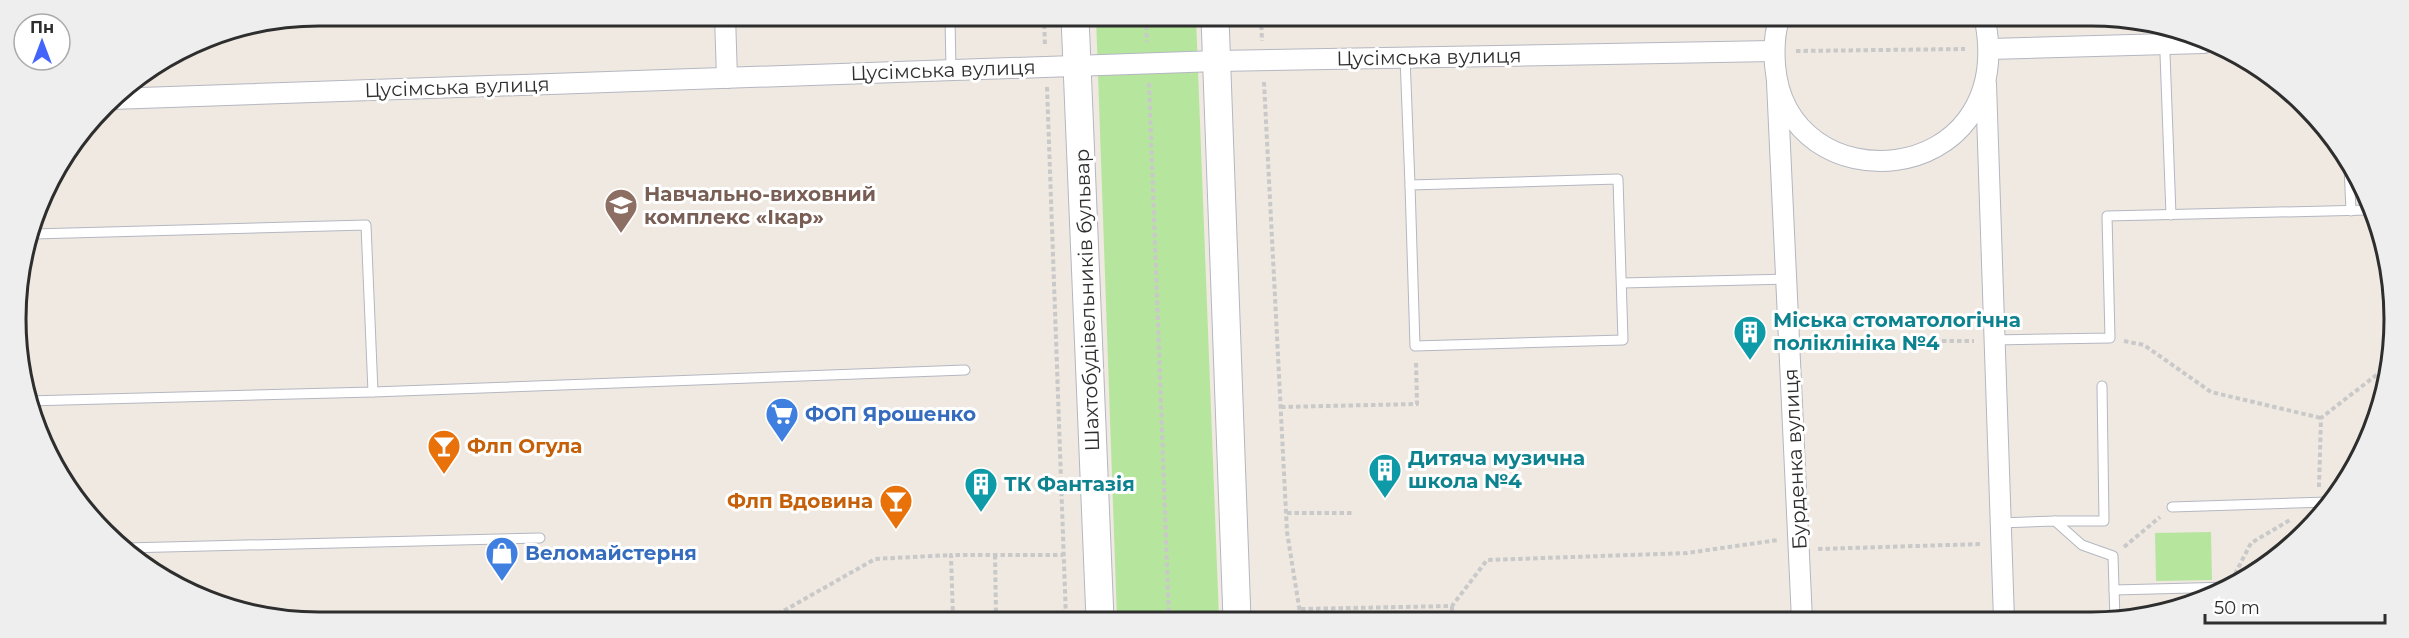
<svg xmlns="http://www.w3.org/2000/svg" width="2409" height="638" font-family="Montserrat,sans-serif">
<style>
.green{fill:#b6e59e}
.lines{fill:none;stroke-linecap:round;stroke-linejoin:round}
.service-casing{stroke:#b4b7c1;stroke-width:11}
.minor-casing{stroke:#b4b7c1;stroke-width:22}
.secondary-casing{stroke:#b4b7c1;stroke-width:29}
.path{stroke:#c9c9c9;stroke-width:4;stroke-dasharray:4.5 3;stroke-linecap:butt}
.service{stroke:#fff;stroke-width:9}
.minor{stroke:#fff;stroke-width:20}
.secondary{stroke:#fff;stroke-width:27}
.labels{text-anchor:middle;stroke-width:6;stroke-linejoin:round;paint-order:stroke}
.street-label{font-size:20px;fill:#2e2e2e;stroke:#fff}
.education-label{font-size:20px;font-weight:bold;fill:#785e54;stroke:#fff;text-anchor:start}
.culture-label{font-size:20px;font-weight:bold;fill:#0d838f;stroke:#fff;text-anchor:start}
.shop-label{font-size:20px;font-weight:bold;fill:#366cbe;stroke:#fff;text-anchor:start}
.food-label{font-size:20px;font-weight:bold;fill:#c56008;stroke:#fff;text-anchor:start}
.rim{fill:none;stroke:#2e2e2e;stroke-width:3}
</style>
<rect width="100%" height="100%" fill="#efe9e1"/>
<!-- green -->
<g class="green">
<polygon points="1096,17 1196,18 1219,619 1117,619"/>
<polygon points="2211,532 2212,580 2156,581 2155,533"/>
</g>
<g class="lines">
<defs>
<g id="service">
<polyline points="950,17 951,70"/>
<polyline points="2164,27 2171,215"/>
<polyline points="1405,57 1410,185"/>
<polyline points="2349,166 2351,211"/>
<polygon points="1618,179 1623,340 1415,346 1410,185"/>
<polyline points="1622,283 1786,279"/>
<polyline points="1994,340 2110,338 2107,216 2368,210"/>
<polyline points="373,392 965,370"/>
<polyline points="27,401 373,392 366,225 33,234"/>
<polyline points="2172,507 2328,502"/>
<polyline points="2055,521 2104,521 2102,386"/>
<polyline points="2000,523 2055,521 2082,545 2113,556 2115,620"/>
<polyline points="125,548 540,538"/>
<polyline points="2114,590 2231,587"/>
</g>
<g id="minor">
<polyline points="725,16 727,78"/>
<path d="M1779 20C1774 34 1774 50 1775 65 1786 207 2018 191 1985 20"/>
<polyline points="1990,49 2204,43"/>
<polyline points="1777,82 1802,620"/>
<polyline points="1986,84 2004,620"/>
<polyline points="112,99 1217,61 1774,51"/>
</g>
<g id="secondary">
<polyline points="1075,17 1100,619"/>
<polyline points="1215,18 1237,619"/>
</g>
</defs>
<!-- service casing -->
<use href="#service" class="service-casing"/>
<!-- minor casing -->
<use href="#minor" class="minor-casing"/>
<!-- secondary casing -->
<use href="#secondary" class="secondary-casing"/>
<!-- path -->
<g class="path">
<polyline points="1044,17 1045,47"/>
<polyline points="1146,18 1147,42"/>
<polyline points="1261,18 1262,41"/>
<polyline points="1796,51 1965,49"/>
<polyline points="1264,82 1287,532 1301,619"/>
<polyline points="1149,83 1169,619"/>
<polyline points="1047,87 1066,619"/>
<polyline points="1912,341 1974,341"/>
<polyline points="2124,341 2144,345 2211,392 2321,418"/>
<polyline points="1281,407 1417,404 1416,360"/>
<polyline points="2319,487 2321,418 2388,366"/>
<polyline points="1287,513 1352,513"/>
<polyline points="2124,547 2160,517"/>
<polyline points="1818,549 1982,544"/>
<polyline points="995,555 996,614"/>
<polyline points="2235,574 2251,543 2290,520"/>
<polyline points="1452,606 1452,619"/>
<polyline points="1301,609 1452,606 1487,560 1687,553 1778,540"/>
<polyline points="771,618 875,559 951,555"/>
<polyline points="953,618 951,555 1063,555"/>
</g>
<!-- service -->
<use href="#service" class="service"/>
<!-- minor -->
<use href="#minor" class="minor"/>
<!-- secondary -->
<use href="#secondary" class="secondary"/>
</g>
<!-- icons -->
<defs>
<symbol id="school-pin" viewBox="-11 -11 22 30"><path d="M0 17L-7.5 6A9.5 9.5 0 1 1 7.5 6Z" fill="#8d6e63" stroke="#fff"/><path d="M0-5L7-2L0 1L-7-2ZM-4 1L0 2.5L4 1V4Q0 6-4 4Z" fill="#fff"/></symbol>
<symbol id="building-pin" viewBox="-11 -11 22 30"><path d="M0 17L-7.5 6A9.5 9.5 0 1 1 7.5 6Z" fill="#0f9aa8" stroke="#fff"/><path d="M-4-6H4V6H1V3H-1V6H-4ZM-2.5-4.3h1.7v1.8h-1.7ZM.8-4.3h1.7v1.8H.8ZM-2.5-1h1.7V.8h-1.7ZM.8-1h1.7V.8H.8Z" fill="#fff"/></symbol>
<symbol id="supermarket-pin" viewBox="-11 -11 22 30"><path d="M0 17L-7.5 6A9.5 9.5 0 1 1 7.5 6Z" fill="#3f7fe0" stroke="#fff"/><path d="M-6-5.5h2.5l.6 2H6L4.5 2H-2.5L-4.4-4H-6ZM-1.5 3.2a1.3 1.3 0 1 0 .1 0ZM3 3.2a1.3 1.3 0 1 0 .1 0Z" fill="#fff"/></symbol>
<symbol id="bar-pin" viewBox="-11 -11 22 30"><path d="M0 17L-7.5 6A9.5 9.5 0 1 1 7.5 6Z" fill="#e8710a" stroke="#fff"/><path d="M-6-5H6L.8 .8V4.5H3.5V6h-7V4.5H-.8V.8Z" fill="#fff"/></symbol>
<symbol id="shop-pin" viewBox="-11 -11 22 30"><path d="M0 17L-7.5 6A9.5 9.5 0 1 1 7.5 6Z" fill="#3f7fe0" stroke="#fff"/><path d="M-5-2.5h2.3a2.7 3.5 0 0 1 5.4 0H5L5.5 6h-11ZM-1.5-2.5h3a1.5 2.3 0 0 0-3 0Z" fill="#fff"/></symbol>
</defs>
<g fill-rule="evenodd">
<use href="#school-pin" x="602" y="186" width="38" height="52"/>
<use href="#building-pin" x="1731" y="313" width="38" height="52"/>
<use href="#supermarket-pin" x="763" y="395" width="38" height="52"/>
<use href="#bar-pin" x="425" y="427" width="38" height="52"/>
<use href="#building-pin" x="1366" y="451" width="38" height="52"/>
<use href="#building-pin" x="962" y="465" width="38" height="52"/>
<use href="#bar-pin" x="877" y="482" width="38" height="52"/>
<use href="#shop-pin" x="483" y="534" width="38" height="52"/>
</g>
<g class="labels">
<!-- street labels -->
<g class="street-label">
<text transform="translate(1429 57) rotate(-1)" y="7">Цусімська вулиця</text>
<text transform="translate(943 70) rotate(-2)" y="7">Цусімська вулиця</text>
<text transform="translate(457 87) rotate(-2)" y="7">Цусімська вулиця</text>
<text transform="translate(1087 300) rotate(-92)" y="7">Шахтобудівельників бульвар</text>
<text transform="translate(1795 459) rotate(-93)" y="7">Бурденка вулиця</text>
</g>
<!-- education labels -->
<g class="education-label">
<text x="644" y="201">Навчально-виховний<tspan x="644" dy="23">комплекс «Ікар»</tspan></text>
</g>
<!-- culture labels -->
<g class="culture-label">
<text x="1773" y="327">Міська стоматологічна<tspan x="1773" dy="23">поліклініка №4</tspan></text>
<text x="1408" y="465">Дитяча музична<tspan x="1408" dy="23">школа №4</tspan></text>
<text x="1004" y="491">ТК Фантазія</text>
</g>
<!-- shop labels -->
<g class="shop-label">
<text x="805" y="421">ФОП Ярошенко</text>
<text x="525" y="560">Веломайстерня</text>
</g>
<!-- food labels -->
<g class="food-label">
<text x="467" y="453">Флп Огула</text>
<text x="873" y="508" text-anchor="end">Флп Вдовина</text>
</g>
</g>
<!-- crop -->
<path d="M0 0H2409V638H0ZM319 26H2091A293 293 0 0 1 2384 319V319A293 293 0 0 1 2091 612H319A293 293 0 0 1 26 319V319A293 293 0 0 1 319 26Z" fill="#eee" fill-rule="evenodd"/>
<path class="rim" d="M319 26H2091A293 293 0 0 1 2384 319V319A293 293 0 0 1 2091 612H319A293 293 0 0 1 26 319V319A293 293 0 0 1 319 26Z"/>
<!-- north arrow -->
<g transform="translate(42 42)"><circle r="28" fill="#ffffff" stroke="#ababab" stroke-width="1.5"/>
<path d="M0-4.5L10 22L0 15L-10 22Z" fill="#4264fb"/>
<text y="-9" font-size="16" font-weight="bold" text-anchor="middle" fill="#2e2e2e">Пн</text>
</g>
<!-- scale -->
<path d="M2205 614v9h180v-9" fill="none" stroke="#2e2e2e" stroke-width="3"/>
<text x="2214" y="614" font-size="18" fill="#2e2e2e" stroke="#ffffff" stroke-width="4.5" paint-order="stroke">50 m</text>
</svg>
